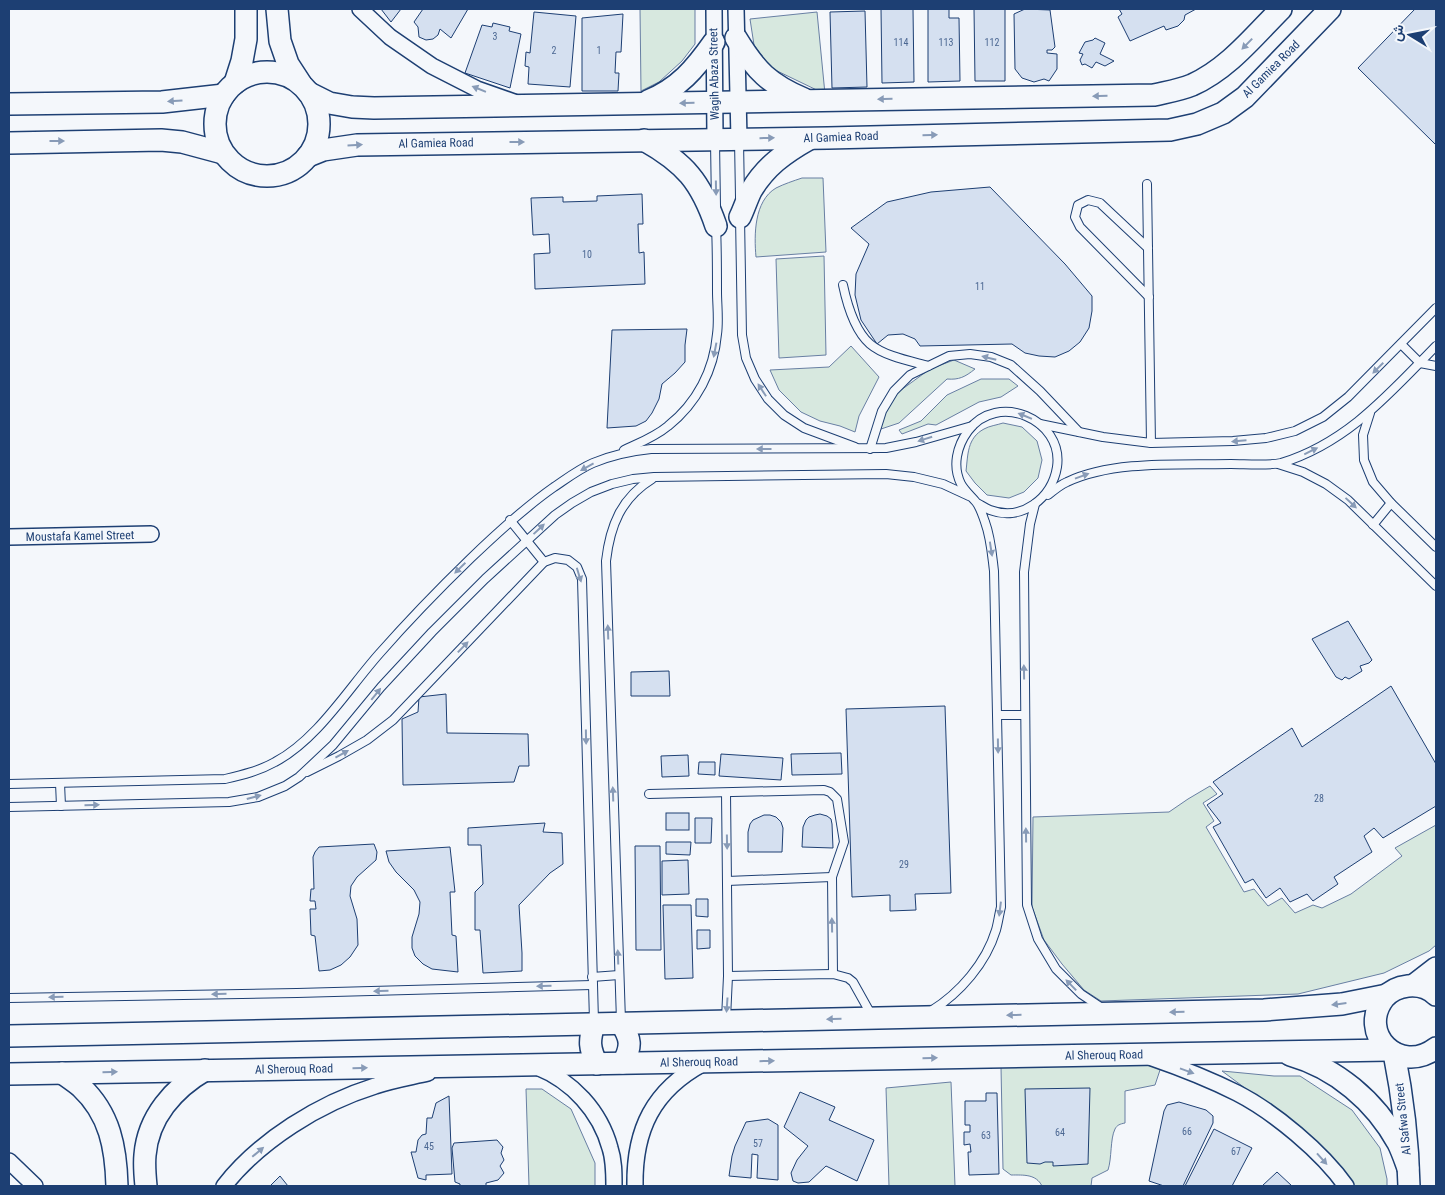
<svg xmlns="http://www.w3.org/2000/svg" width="1445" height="1195" font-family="'Roboto Condensed',Vazirmatn,sans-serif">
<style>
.green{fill:#d7e8df;stroke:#687fa3}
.building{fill:#d5e0f0;stroke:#1d3f73}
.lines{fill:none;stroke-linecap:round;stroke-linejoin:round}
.lane-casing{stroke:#1d3f73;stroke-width:10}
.street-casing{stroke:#1d3f73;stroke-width:18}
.secondary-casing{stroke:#1d3f73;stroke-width:24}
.lane{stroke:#f4f7fb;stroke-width:8}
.street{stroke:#f4f7fb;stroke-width:15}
.secondary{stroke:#f4f7fb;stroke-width:21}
.oneway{fill:#889bb7}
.labels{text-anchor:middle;stroke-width:4;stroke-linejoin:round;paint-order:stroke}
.number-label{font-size:10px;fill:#4b6792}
.street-label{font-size:12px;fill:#1d3f73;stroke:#f4f7fb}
</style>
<rect width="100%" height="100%" fill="#f4f7fb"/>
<!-- green -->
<g class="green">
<polygon points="640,9 695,9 695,44 682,61 659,82 641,91"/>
<polygon points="817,12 825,94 771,68 754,45 750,19"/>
<path d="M802 178H823L826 252 756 257C754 235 754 201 776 188 784 184 793 181 802 178Z"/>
<polygon points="824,256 826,355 779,358 776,259"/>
<polygon points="851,346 879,377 859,416 855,432 840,426 820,421 801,412 779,390 770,370 829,367"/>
<path d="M954 360 975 369C965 377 959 380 947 379L899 423 878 430 890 398 930 369Z"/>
<polygon points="981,379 1009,379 1018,386 1001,397 979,402 936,425 928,424 902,434 899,430 921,421 947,395"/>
<path d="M1003 423 1022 427 1037 441 1042 460 1038 478 1024 492 1009 498 987 495 975 483 966 471C968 455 967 438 984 429 989 426 997 425 1003 423Z"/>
<polygon points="1210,786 1217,794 1203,803 1214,821 1206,827 1244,892 1254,889 1268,906 1282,898 1295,913 1313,905 1322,908 1351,894 1402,856 1395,848 1436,825 1436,945 1429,951 1384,973 1298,994 1101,1001 1084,990 1062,964 1044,940 1032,907 1033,817 1169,812 1188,799"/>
<path d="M1138 1060 1161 1067 1155 1085 1125 1091V1123C1120 1124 1117 1125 1115 1129 1110 1139 1112 1158 1108 1170L1092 1178 1091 1186H1042C1036 1174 1024 1175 1011 1175L1003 1169 1001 1067Z"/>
<polygon points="1222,1071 1274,1076 1300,1076 1352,1110 1380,1148 1387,1179 1387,1186 1351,1186 1284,1117"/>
<polygon points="951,1082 955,1186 889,1186 886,1088"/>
<polygon points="526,1089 542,1089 571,1109 595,1163 595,1186 529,1186"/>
</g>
<!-- building -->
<g class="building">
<polygon points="381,9 401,9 391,22"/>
<polygon points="423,9 468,9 451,38 440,29 438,35 433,39 426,40 419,37 418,27 414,22"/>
<polygon points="881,9 913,9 914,82 882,83"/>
<polygon points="928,9 949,9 949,18 959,18 960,81 928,82"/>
<polygon points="974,9 1005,9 1005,81 975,81"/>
<polygon points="1025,9 1050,10 1055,47 1052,50 1047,50 1047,53 1057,54 1057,69 1049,81 1044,79 1034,82 1022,78 1015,69 1014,14"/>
<polygon points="1119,9 1196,9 1185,15 1184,20 1178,26 1166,30 1164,26 1130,41 1118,17 1122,14"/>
<polygon points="1415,9 1436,9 1436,145 1358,68"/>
<polygon points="865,11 867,87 832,88 830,12"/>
<polygon points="534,12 576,16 570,87 528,84 529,67 525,66 526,52 530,53"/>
<polygon points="623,14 621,52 616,52 615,73 619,73 618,91 582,91 582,18"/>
<polygon points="493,23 510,27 509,31 521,34 510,88 465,73 482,25 492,27"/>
<polygon points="1095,38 1105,43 1100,54 1114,61 1105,66 1096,62 1092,68 1085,64 1082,65 1080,60 1083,54 1079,53 1085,42 1093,40"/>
<polygon points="990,187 1065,264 1092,296 1092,311 1089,328 1080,342 1069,351 1055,357 1039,356 1025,353 1012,344 920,346 915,339 903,334 888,335 877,344 861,320 855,295 856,274 869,244 851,228 887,202 931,192"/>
<polygon points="642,194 643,224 638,224 639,253 644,252 645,284 535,289 534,254 550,253 549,234 533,235 531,198 563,197 563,202 597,201 597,196"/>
<polygon points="687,329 685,345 685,362 675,373 662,384 659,399 652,413 646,421 636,426 607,428 612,330"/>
<polygon points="1348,621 1372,660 1369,663 1360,666 1362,671 1349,679 1345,677 1342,680 1336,677 1312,639"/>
<polygon points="669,671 670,696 631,696 631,672"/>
<polygon points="1391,686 1436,764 1436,806 1383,838 1374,828 1364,836 1372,852 1334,877 1338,884 1313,901 1307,894 1290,902 1280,888 1266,898 1253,879 1245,883 1213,827 1221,823 1207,805 1223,794 1213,782 1292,728 1302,747"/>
<polygon points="446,694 447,733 528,734 529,766 519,766 514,782 403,785 402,719 418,712 419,697"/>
<polygon points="945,706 951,893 915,894 916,910 890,911 890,895 852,897 846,709"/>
<polygon points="841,753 842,774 792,775 791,754"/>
<polygon points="721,754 783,758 781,780 719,776"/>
<polygon points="688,755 689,776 662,777 661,756"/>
<polygon points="699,762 715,762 715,775 698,774"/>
<rect x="666" y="813" width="23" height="17"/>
<polygon points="820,814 827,816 831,819 832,824 833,848 802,847 803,827 806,820 809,817 815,815"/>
<polygon points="764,815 770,815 776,817 781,822 783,828 782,852 748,852 748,832 750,824 753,820"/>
<polygon points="695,818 712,818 711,843 695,843"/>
<polygon points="545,823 543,832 562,833 563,864 550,873 519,905 522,953 522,971 483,973 480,930 475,930 475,892 483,884 481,845 468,845 468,828"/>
<polygon points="666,842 691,842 690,855 666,854"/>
<polygon points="374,844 377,852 376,860 357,877 351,886 350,896 357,919 358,945 350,957 341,965 330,970 319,971 315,936 311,935 310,909 316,909 315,901 310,901 311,889 314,889 313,857 315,852 319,847"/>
<polygon points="635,846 660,846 661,950 636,950"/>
<polygon points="450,847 455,892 450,892 452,935 456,936 458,972 432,969 423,964 415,956 412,948 412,937 419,914 420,902 414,890 396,872 389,862 386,851"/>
<polygon points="688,860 689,894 662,895 662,861"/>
<polygon points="696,899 708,899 708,917 696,916"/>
<polygon points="663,905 691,905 693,978 665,979"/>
<polygon points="697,930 710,930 710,948 697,949"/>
<polygon points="1090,1088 1088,1164 1053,1166 1053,1162 1045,1162 1040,1164 1027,1163 1025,1089"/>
<polygon points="800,1092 835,1107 829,1120 874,1140 857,1181 826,1166 809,1182 798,1183 793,1181 791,1173 797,1160 808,1146 784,1127"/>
<polygon points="986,1093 997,1093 999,1174 969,1175 968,1152 971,1152 970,1144 964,1145 964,1132 970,1132 970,1125 965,1125 965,1101 986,1101"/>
<polygon points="449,1096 452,1174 426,1175 426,1180 418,1178 411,1152 416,1152 418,1140 422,1135 426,1134 427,1118 432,1118 436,1103"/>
<polygon points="1179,1102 1206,1110 1213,1116 1213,1123 1183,1186 1164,1186 1149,1181 1164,1111 1167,1105"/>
<polygon points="768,1119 778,1125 778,1180 757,1178 758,1155 752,1154 751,1178 729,1176 732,1156 735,1146 746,1122"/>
<polygon points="1214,1129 1252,1148 1232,1186 1185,1186"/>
<polygon points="497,1140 503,1147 501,1153 504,1160 500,1166 504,1173 498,1180 486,1183 486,1186 460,1186 460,1184 455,1182 452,1148 454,1143"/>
<polygon points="1277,1172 1292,1186 1262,1186"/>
<polygon points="280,1176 288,1186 270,1186"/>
</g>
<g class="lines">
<defs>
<g id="lane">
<polyline points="739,140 740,198"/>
<polyline points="715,141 716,207"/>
<polyline points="1147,184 1151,443"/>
<polyline points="740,217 742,335 746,358 755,379 768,399 784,415 804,428 855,447"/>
<polyline points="1148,248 1100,203 1088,200 1078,205 1075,217 1080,227 1149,297"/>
<path d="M843 285C847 304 854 330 870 344 884 356 910 361 928 366"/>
<polyline points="1401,344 1420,363 1436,366"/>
<polyline points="1370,413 1363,435 1364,460 1373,482 1391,503 1436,547"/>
<polyline points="1040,424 1103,437 1151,443 1233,441 1266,438 1295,431 1323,417 1348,397 1436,308"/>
<polyline points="870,449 882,411 894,391 910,375 949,356 970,354 991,357 1011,365 1040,391 1079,432"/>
<path d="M624 450C639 443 655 437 668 426 697 403 714 370 717 334 719 320 717 305 717 291 717 270 717 248 716 226"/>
<polyline points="1278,464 1303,472 1326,484 1348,500 1436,586"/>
<path d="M1048 495C1054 490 1060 485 1067 482 1113 460 1181 465 1231 464 1245 464 1268 466 1281 463 1347 443 1389 394 1436 346"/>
<polyline points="1035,504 1030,524 1024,572 1027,905 1038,939 1056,969 1081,994 1102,1008"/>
<polyline points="510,520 544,562"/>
<polyline points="1373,525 1391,503"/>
<polyline points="998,715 1025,715"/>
<polyline points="307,772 339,756 367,740 393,720 544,562 555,558 568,560 577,567 582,579 594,1021"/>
<polyline points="60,783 61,806"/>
<path d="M9 784 225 779C242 775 259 771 275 762 317 740 348 689 379 654 408 621 439 589 471 558 497 533 524 508 554 487 566 479 579 469 593 463 612 455 631 451 651 449L886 448 916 442 972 426"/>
<polyline points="649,794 824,790 830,792 837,799 844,842 832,877 833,974"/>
<polyline points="9,807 229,802 258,797 285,786 299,777 333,745 381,687 432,632 485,579 555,515 572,503 591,492 612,484 633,479 654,477 886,474 914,477 943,484 969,496"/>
<polyline points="727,881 832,877"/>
<polyline points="728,976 833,974 848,978 853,982 872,1016"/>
<polyline points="592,977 619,975"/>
<polyline points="9,998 297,993 592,985"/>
<path d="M931 1011C960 993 986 963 996 930 998 923 999 915 1001 907L994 571C992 555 991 538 985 522 983 516 980 507 976 502 971 496 965 491 961 484 952 466 957 446 968 431 997 391 1064 419 1057 467 1052 498 1022 522 990 510 985 508 981 505 977 503"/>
<polyline points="726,1019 728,976 726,793"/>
<path d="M621 1021 606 561C610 526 621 498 652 479"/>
</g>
<g id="street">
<polyline points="360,9 390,37 432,66 477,89 514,102"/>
<polyline points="714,9 715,139"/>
<polyline points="736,9 739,139"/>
<polyline points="9,537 151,534"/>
<path d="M1152 1058C1181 1068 1209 1079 1237 1093 1274 1112 1322 1152 1346 1186"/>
<path d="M537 1067C572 1081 600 1111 610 1148 614 1160 614 1173 614 1186"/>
<polyline points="9,1161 35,1186"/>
<path d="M224 1186C260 1140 320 1103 375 1086 392 1080 411 1077 428 1073"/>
<path d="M635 1186C634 1130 653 1090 704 1063"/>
</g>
<g id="secondary">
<polyline points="277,9 280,41 288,64 301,84"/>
<path d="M736 38C756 71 769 84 804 99"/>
<circle cx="267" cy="124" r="52"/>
<polyline points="235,83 242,61 246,39 246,9"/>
<path d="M309 93 329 103 352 107 374 108 1154 95C1167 92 1180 90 1192 85 1228 69 1254 36 1281 9"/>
<path d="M648 101C679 88 695 69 714 42"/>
<polyline points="9,104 162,102 224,95"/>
<path d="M644 140C685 163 701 182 716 226"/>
<polyline points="9,143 161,140 182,142 223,153"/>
<polyline points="308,156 323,150 357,145 828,138 1170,130 1197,124 1223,113 1245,97 1330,9"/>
<path d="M740 217C744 209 747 199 751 191 765 167 784 153 809 139"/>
<polyline points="1414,985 1436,968"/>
<path d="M1436 995C1429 988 1418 985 1408 986 1399 987 1390 991 1384 998 1357 1033 1399 1076 1436 1048"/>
<path d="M621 1023C631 1039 632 1046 623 1063"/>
<path d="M594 1024C589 1041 589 1048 597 1064"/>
<polyline points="9,1036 1264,1010 1342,1004 1387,995"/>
<path d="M1394 1053C1403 1098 1408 1141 1409 1186"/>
<path d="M1290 1055C1336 1068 1375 1101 1398 1143 1402 1151 1405 1160 1408 1168"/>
<path d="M62 1073C69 1078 75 1082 81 1087 110 1114 116 1148 117 1186"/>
<polyline points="9,1074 1389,1050"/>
<path d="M146 1186C145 1176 144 1165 145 1155 148 1117 174 1088 205 1070"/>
</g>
</defs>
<!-- lane casing -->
<use href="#lane" class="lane-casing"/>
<!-- street casing -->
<use href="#street" class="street-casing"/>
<!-- secondary casing -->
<use href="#secondary" class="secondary-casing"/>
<!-- lane -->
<use href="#lane" class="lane"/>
<!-- street -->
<use href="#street" class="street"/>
<!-- secondary -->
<use href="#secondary" class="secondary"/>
</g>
<!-- one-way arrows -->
<defs><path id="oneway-solid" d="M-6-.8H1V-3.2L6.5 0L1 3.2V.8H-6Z" transform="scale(1.25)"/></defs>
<g class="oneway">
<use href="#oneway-solid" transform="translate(1247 44) rotate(134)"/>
<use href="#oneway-solid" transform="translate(479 89) rotate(-158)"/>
<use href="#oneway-solid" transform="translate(1100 96) rotate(179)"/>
<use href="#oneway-solid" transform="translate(885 99) rotate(179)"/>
<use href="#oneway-solid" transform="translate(175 101) rotate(176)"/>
<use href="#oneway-solid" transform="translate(687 103) rotate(179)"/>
<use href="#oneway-solid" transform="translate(930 135) rotate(-1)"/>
<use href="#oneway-solid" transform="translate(767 138) rotate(-1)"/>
<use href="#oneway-solid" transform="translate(57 141)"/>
<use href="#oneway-solid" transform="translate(517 142)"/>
<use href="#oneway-solid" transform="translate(355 145) rotate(-4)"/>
<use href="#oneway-solid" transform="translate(716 188) rotate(89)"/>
<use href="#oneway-solid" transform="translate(715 350) rotate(101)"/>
<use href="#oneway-solid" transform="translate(989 358) rotate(-166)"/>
<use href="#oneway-solid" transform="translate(1378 368) rotate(135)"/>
<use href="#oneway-solid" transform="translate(762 390) rotate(-123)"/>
<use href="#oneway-solid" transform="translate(1025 416) rotate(-158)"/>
<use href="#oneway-solid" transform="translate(925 439) rotate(163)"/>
<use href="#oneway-solid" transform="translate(1239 441) rotate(175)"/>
<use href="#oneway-solid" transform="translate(764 449) rotate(180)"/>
<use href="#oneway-solid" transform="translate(1311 451) rotate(-26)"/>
<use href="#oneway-solid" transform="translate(587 467) rotate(151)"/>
<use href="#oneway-solid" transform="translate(1082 476) rotate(-20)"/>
<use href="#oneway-solid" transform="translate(1351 503) rotate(43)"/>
<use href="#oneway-solid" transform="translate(539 529) rotate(-43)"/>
<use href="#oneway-solid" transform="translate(991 549) rotate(81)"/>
<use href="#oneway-solid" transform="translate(460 568) rotate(136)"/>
<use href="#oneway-solid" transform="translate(579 575) rotate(73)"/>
<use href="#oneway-solid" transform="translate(608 632) rotate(-92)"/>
<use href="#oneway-solid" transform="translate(463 647) rotate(-46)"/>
<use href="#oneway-solid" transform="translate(1024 672) rotate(-91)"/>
<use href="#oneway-solid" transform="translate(376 694) rotate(-51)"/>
<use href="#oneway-solid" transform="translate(586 737) rotate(89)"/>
<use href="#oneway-solid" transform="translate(998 746) rotate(89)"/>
<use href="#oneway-solid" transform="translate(342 754) rotate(-29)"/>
<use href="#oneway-solid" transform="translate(613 794) rotate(-92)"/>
<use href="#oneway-solid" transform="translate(254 797) rotate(-15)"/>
<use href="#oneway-solid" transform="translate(92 805) rotate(-1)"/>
<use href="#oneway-solid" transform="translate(1026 835) rotate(-91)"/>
<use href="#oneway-solid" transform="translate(727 842) rotate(89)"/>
<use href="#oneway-solid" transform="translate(1000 909) rotate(97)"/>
<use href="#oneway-solid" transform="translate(832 925) rotate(-91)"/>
<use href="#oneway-solid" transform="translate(618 957) rotate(-92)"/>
<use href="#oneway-solid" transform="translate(1071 985) rotate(-134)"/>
<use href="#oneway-solid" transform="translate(544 986) rotate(179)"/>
<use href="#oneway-solid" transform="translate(381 991) rotate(179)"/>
<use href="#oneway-solid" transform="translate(219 994) rotate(179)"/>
<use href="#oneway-solid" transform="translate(56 997) rotate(179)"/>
<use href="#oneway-solid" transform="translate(1339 1004) rotate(173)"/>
<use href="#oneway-solid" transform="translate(727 1005) rotate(94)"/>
<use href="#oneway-solid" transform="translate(1177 1012) rotate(179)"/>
<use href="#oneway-solid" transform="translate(1014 1015) rotate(179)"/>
<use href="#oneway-solid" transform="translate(834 1019) rotate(178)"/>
<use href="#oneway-solid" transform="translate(930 1058) rotate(-1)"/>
<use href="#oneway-solid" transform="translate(767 1061) rotate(-1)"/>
<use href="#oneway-solid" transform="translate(360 1068) rotate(-1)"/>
<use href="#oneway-solid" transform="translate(1187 1071) rotate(20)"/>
<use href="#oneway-solid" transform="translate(110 1072) rotate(-1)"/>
<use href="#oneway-solid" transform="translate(258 1152) rotate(-40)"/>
<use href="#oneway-solid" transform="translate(1322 1159) rotate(48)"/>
</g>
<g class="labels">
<!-- number labels -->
<g class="number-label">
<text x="495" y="40">3</text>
<text x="901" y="46">114</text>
<text x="946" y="46">113</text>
<text x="992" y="46">112</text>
<text x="554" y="54">2</text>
<text x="599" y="54">1</text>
<text x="587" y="258">10</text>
<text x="980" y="290">11</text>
<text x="1319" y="802">28</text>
<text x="904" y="868">29</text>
<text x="1187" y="1135">66</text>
<text x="1060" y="1136">64</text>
<text x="986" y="1139">63</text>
<text x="758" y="1147">57</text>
<text x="429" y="1150">45</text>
<text x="1236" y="1155">67</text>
</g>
<!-- street labels -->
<g class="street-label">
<text transform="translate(1271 69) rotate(-45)" y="4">Al Gamiea Road</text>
<text transform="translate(714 74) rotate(-91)" y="4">Wagih Abaza Street</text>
<text transform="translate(841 137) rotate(-2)" y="4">Al Gamiea Road</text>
<text transform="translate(436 143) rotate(-1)" y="4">Al Gamiea Road</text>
<text transform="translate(80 536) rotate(-1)" y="4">Moustafa Kamel Street</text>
<text transform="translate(1104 1055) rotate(-1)" y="4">Al Sherouq Road</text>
<text transform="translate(699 1062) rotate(-1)" y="4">Al Sherouq Road</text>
<text transform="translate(294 1069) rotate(-1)" y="4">Al Sherouq Road</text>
<text transform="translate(1403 1119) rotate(-96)" y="4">Al Safwa Street</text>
</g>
</g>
<!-- border -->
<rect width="1445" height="1195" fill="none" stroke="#1d3f73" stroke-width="20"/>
<!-- north arrow -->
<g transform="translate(1410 35) rotate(280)" stroke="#f4f7fb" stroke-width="4" paint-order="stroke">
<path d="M0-4L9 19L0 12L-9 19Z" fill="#1d3f73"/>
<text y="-8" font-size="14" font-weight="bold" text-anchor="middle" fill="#1d3f73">ش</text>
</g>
</svg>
